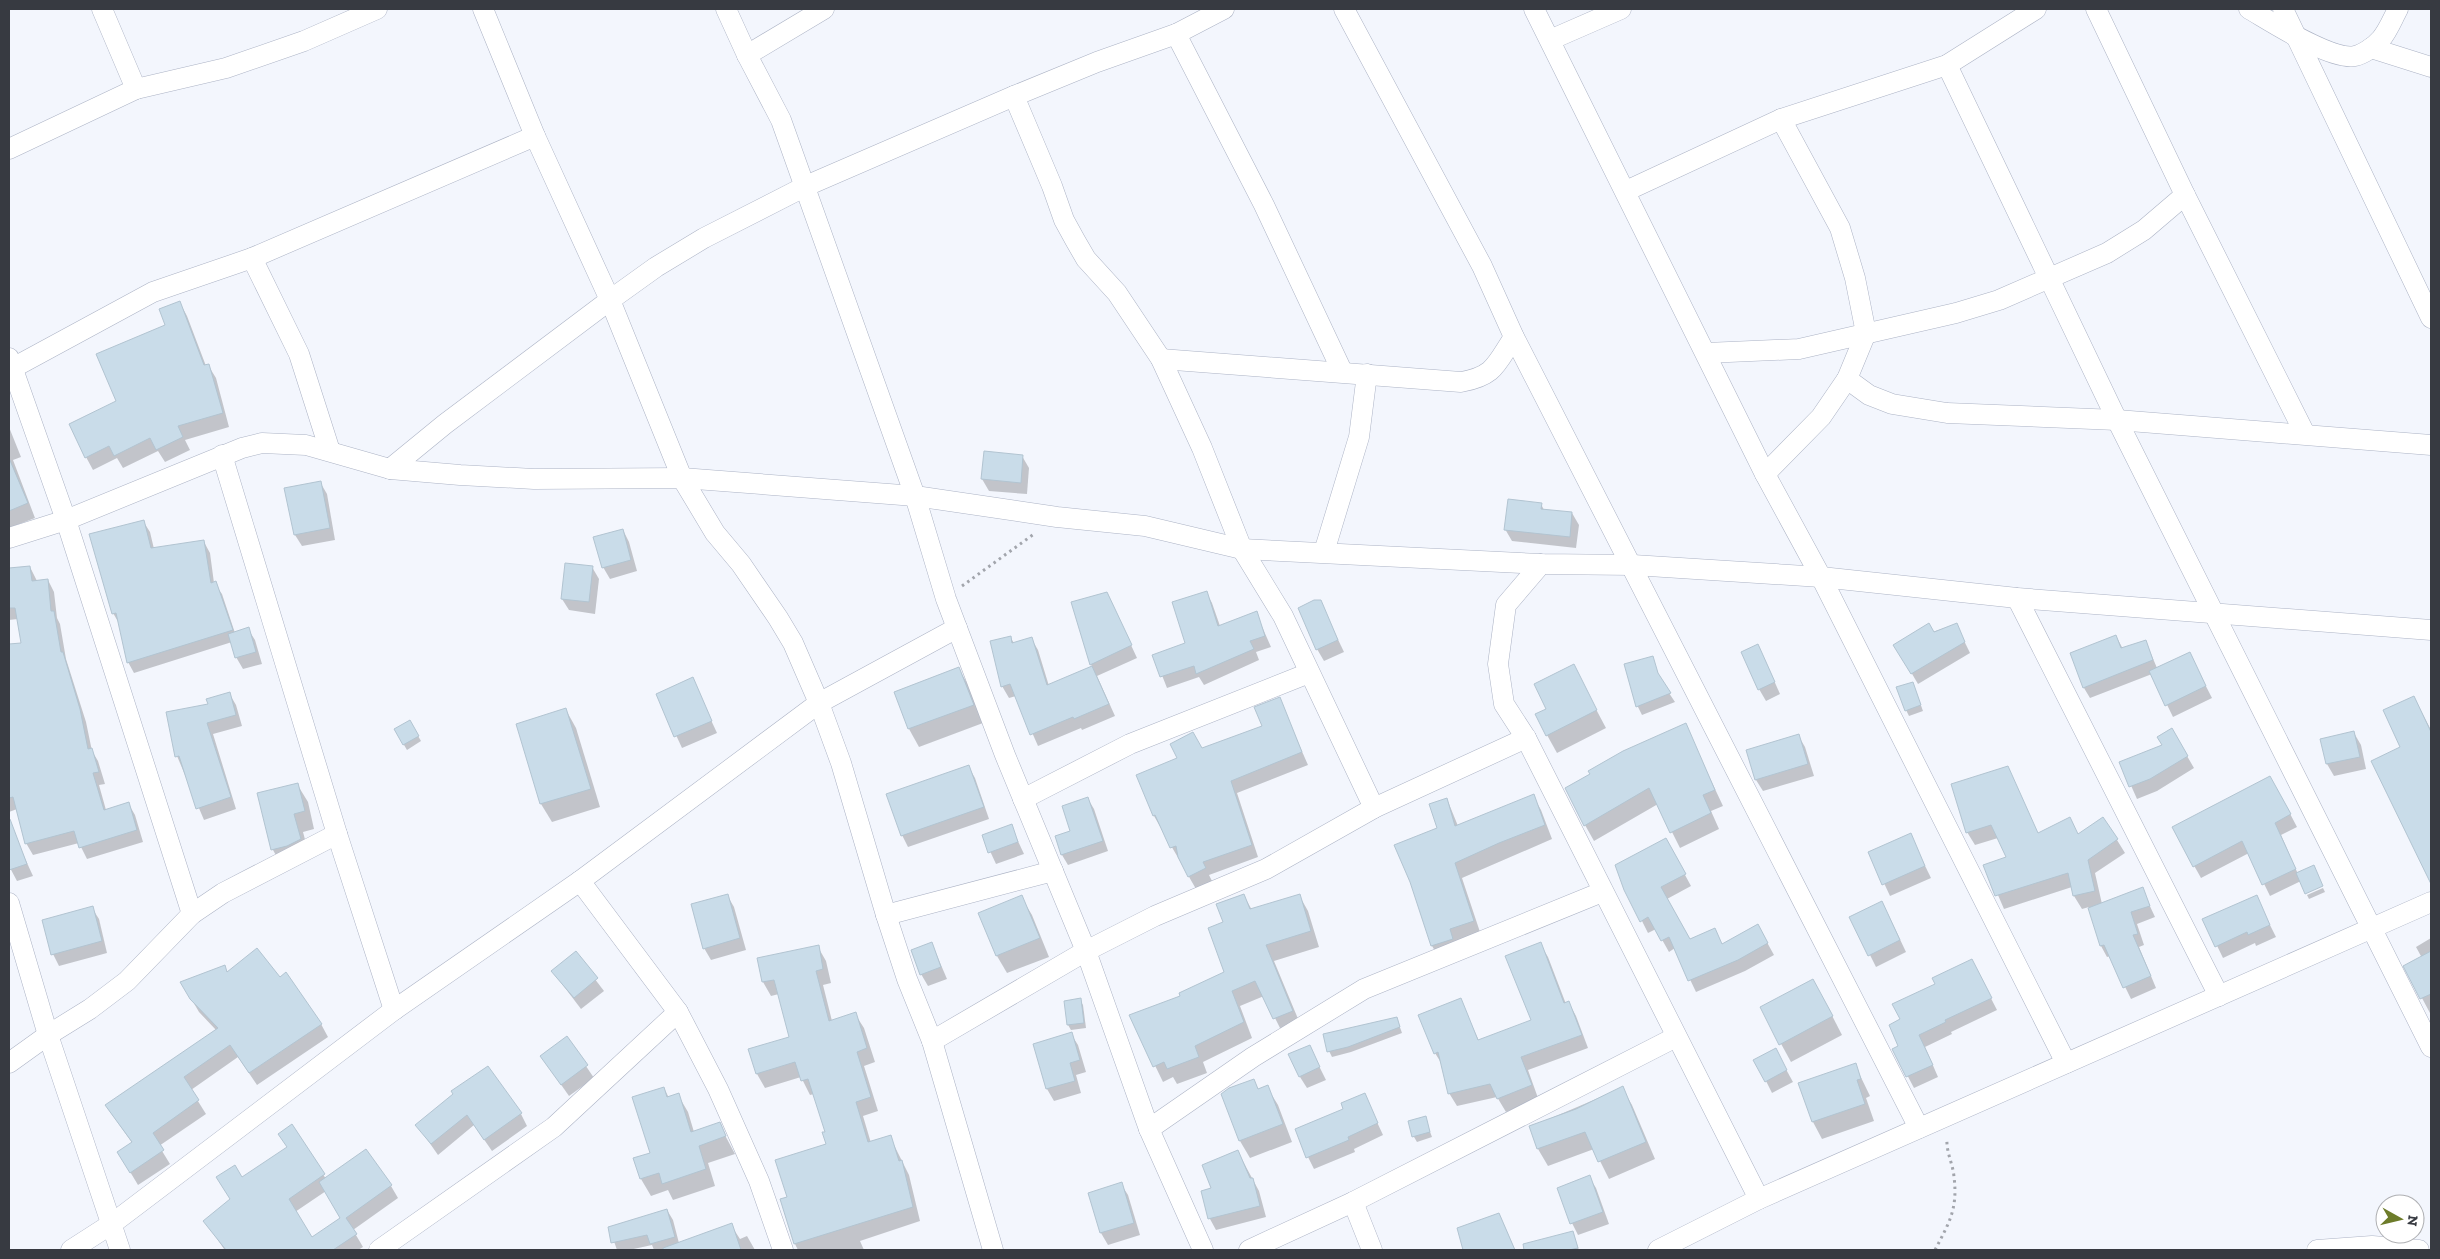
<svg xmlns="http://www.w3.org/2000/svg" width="2440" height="1259" font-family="'Zilla Slab',serif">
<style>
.shadow{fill:#0003;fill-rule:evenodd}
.building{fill:#c9dce9;stroke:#b2c4d1}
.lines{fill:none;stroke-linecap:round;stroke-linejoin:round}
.minor-casing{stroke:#acb3c5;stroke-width:21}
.path{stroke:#a2a5ac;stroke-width:3;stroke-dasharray:2.5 4;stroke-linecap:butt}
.minor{stroke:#fff;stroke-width:20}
</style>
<rect width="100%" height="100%" fill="#f3f6fd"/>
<!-- shadow -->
<g class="shadow">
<polygon points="180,303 187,316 206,366 208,365 216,378 229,427 185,440 190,450 165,462 158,451 123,468 117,458 93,470 86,457"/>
<polygon points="9,427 21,457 13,460 35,518 9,528"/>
<polygon points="1022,456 1029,468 1027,494 989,491 982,479"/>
<polygon points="320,482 327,494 335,540 302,546 295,535"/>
<polygon points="1541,504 1544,510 1572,513 1579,525 1576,548 1512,541 1505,529"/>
<polygon points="143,521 150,532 154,549 204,542 210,553 214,583 222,594 235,633 248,629 255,640 262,664 243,669 236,657 232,642 134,673 128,662 120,625 113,613"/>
<polygon points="623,530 629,542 637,571 610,579 603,567"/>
<polygon points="30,567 37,581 48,580 54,592 57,618 60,624 66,659 86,722 92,751 98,761 105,784 99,785 106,810 128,803 135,815 143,842 87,859 79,843 33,855 26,843 17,809 9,812 9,646 22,644 18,619 9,620 9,569"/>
<polygon points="592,567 599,579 595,614 569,610 562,599"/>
<polygon points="1206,592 1212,603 1220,626 1256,613 1271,647 1256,652 1259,660 1204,685 1199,677 1167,688 1154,655 1187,644"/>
<polygon points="1107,593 1137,658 1097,676 1115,716 1082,730 1081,728 1038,746 1016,696 1009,698 1002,686 1010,637 1014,643 1031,638 1038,650 1049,686 1092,667 1091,664"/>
<polygon points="1320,602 1344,652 1324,661 1317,649"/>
<polygon points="1956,624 1970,653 1918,684 1895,645"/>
<polygon points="2116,636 2123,649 2146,642 2157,668 2189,653 2212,698 2173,717 2152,674 2090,698 2084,688"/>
<polygon points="1652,658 1661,681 1675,702 1642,715 1638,707 1626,665"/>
<polygon points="1764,658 1780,694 1766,701 1759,689"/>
<polygon points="1573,666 1606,728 1557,753 1547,735 1548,709"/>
<polygon points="958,668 969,686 983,723 919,747 909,729 896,693"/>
<polygon points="692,679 717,733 682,748 657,694"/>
<polygon points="1915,689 1923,711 1909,716 1906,710"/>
<polygon points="229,693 236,705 242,726 213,734 236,809 204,820 177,756 209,705"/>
<polygon points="2414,697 2431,730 2431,880 2427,873 2402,748"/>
<polygon points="1279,699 1308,765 1237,793 1258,857 1209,875 1212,881 1196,889 1154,816 1137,776 1264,727"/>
<polygon points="566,710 576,728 600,807 552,822 541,804 518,725"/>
<polygon points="410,722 421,741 407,750 395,730"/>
<polygon points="1685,725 1723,806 1711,811 1719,829 1680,848 1658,804 1594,841 1585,825"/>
<polygon points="2172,730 2194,768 2157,791 2137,799 2121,763 2164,746"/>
<polygon points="2354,733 2361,745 2366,769 2334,776 2327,764 2322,740"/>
<polygon points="1798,735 1805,747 1814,776 1763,791 1756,780 1748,751"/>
<polygon points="968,766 975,778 989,819 908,847 902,835"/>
<polygon points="2007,768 2038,834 2117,840 2125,853 2095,873 2102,904 2142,889 2155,917 2137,924 2144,945 2139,947 2156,988 2131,999 2110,956 2107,957 2101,946 2089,907 2082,909 2074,896 2072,887 2004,909 1985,865 2008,858 1998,838 1975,845 1967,832"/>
<polygon points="297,784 308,802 314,829 303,832 310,858 283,868 273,850 259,794"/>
<polygon points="2277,789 2297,827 2281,835 2301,881 2270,896 2249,853 2201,878 2173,828"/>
<polygon points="1533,796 1541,810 1552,839 1462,878 1481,935 1440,959 1432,946 1438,829 1447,799 1458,826"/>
<polygon points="1088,799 1094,809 1108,851 1068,865 1062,855"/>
<polygon points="1011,826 1024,854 996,864 983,836"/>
<polygon points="1910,835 1931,878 1890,896 1870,853"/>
<polygon points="17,841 33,876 17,881 9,866 9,844"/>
<polygon points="1672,851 1691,886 1667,899 1690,940 1714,929 1722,945 1758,926 1774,955 1745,971 1696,992 1675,948 1669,952 1656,929 1648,933 1642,921"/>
<polygon points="2323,888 2325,892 2309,899 2307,895"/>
<polygon points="727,895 734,907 746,950 711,960 704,948"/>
<polygon points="1299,895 1308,911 1319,947 1274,961 1301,1026 1283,1034 1264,996 1240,1006 1252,1038 1203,1062 1207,1073 1177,1084 1173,1077 1163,1082 1131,1016 1182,997 1225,972 1224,923 1244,896 1252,910"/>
<polygon points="1021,897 1032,915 1049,957 1007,973 997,956"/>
<polygon points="2256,897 2276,937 2256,946 2255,943 2223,958 2204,919"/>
<polygon points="92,908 99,919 107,953 59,966 53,954"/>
<polygon points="1888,914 1906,952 1876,967 1851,917"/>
<polygon points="2431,938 2431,1015 2405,966 2422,958 2416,947"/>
<polygon points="932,944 947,979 928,986 921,974"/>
<polygon points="1540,944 1548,957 1566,1004 1569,1003 1576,1016 1588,1048 1528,1070 1538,1098 1506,1112 1497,1097 1457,1106 1449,1093 1443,1066 1435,1053 1460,999 1479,1041 1532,1021"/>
<polygon points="818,947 826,961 831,983 823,985 832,1021 855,1014 864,1028 875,1062 864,1066 878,1111 863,1116 871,1143 890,1137 909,1175 920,1221 860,1241 864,1250 798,1250 795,1244 782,1200 788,1198 827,1144 827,1132 814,1094 810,1095 801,1077 765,1088 757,1074 750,1050 790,1038 779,994 771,996 763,982 759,959"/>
<polygon points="575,953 604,991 581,1009 553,972"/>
<polygon points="224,967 228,973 321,1024 328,1037 257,1085 238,1057 191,1090 206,1114 159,1146 170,1164 138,1185 126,1165 133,1144 106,1106 216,1030 199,1012 182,983"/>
<polygon points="1978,973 1997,1010 1951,1032 1952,1034 1925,1047 1938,1077 1914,1088 1894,1050 1900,1047"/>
<polygon points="1823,998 1842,1035 1791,1062 1761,1007"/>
<polygon points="1080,1000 1083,1005 1086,1028 1071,1030 1068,1025"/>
<polygon points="1397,1019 1402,1033 1351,1052 1332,1057 1329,1051"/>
<polygon points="1071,1034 1078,1045 1086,1072 1076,1075 1081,1093 1054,1101 1047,1089 1034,1045"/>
<polygon points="567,1038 594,1078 569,1096 541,1056"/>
<polygon points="1309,1046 1326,1080 1307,1088 1300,1077"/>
<polygon points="1782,1062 1793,1082 1772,1093 1766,1081"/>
<polygon points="1855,1065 1870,1096 1866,1098 1874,1121 1822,1139 1813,1122"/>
<polygon points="1253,1080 1259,1090 1267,1087 1278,1105 1292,1142 1250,1158 1240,1141 1223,1094"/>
<polygon points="664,1088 669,1098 678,1095 688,1112 694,1132 719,1124 735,1154 708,1163 715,1186 673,1200 668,1190 651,1196 641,1179 635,1159 651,1154"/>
<polygon points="1622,1088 1632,1105 1655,1159 1609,1179 1594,1149 1548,1166 1538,1149 1530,1127"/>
<polygon points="1364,1094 1383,1135 1354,1149 1355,1152 1314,1169 1308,1157 1344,1109"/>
<polygon points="454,1095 521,1114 527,1126 492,1151 474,1125 438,1155 417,1125"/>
<polygon points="1425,1118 1432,1137 1417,1142 1414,1137"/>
<path d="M292 1126 326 1179 391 1186 398 1198 353 1230 363 1247 358 1250H222L224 1249 205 1221 231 1200 242 1179 288 1148ZM326 1191 342 1219 312 1239 295 1212Z"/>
<polygon points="1238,1152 1259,1191 1266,1217 1216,1230 1210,1219 1203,1192 1213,1189"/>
<polygon points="1589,1177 1596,1188 1609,1224 1578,1235 1572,1223"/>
<polygon points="1121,1184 1128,1195 1140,1235 1108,1245 1101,1233 1089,1194"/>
<polygon points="667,1210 673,1220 680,1247 668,1250 654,1250 652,1245 629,1250 617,1250 609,1227"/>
<polygon points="1499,1214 1515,1250 1464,1250 1459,1229"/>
<polygon points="731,1225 740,1239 747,1236 755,1250 690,1250 687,1241"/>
<polygon points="1573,1233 1579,1250 1552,1250 1549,1239"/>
</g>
<!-- building -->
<g class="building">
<polygon points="180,301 204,365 209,364 223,413 178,426 183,437 156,450 150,438 114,456 109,446 85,458 69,424 116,401 96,354 165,325 159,309"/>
<polygon points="984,451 1023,455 1021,483 981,479"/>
<polygon points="9,458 28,503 9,511"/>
<polygon points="321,481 330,528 294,535 284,488"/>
<polygon points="1508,499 1542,503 1541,509 1572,512 1570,537 1504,530"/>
<polygon points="144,520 151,548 204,540 211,583 216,581 233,630 127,663 116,613 112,614 89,534"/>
<polygon points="623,529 631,560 602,568 593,537"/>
<polygon points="565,563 593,566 589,602 561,599"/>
<polygon points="30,566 32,581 48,579 51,611 54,611 61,652 63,652 80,709 88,749 92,748 99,772 93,773 104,810 129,802 137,830 79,848 74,831 25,844 13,797 9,798 9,644 21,643 15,608 9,608 9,568"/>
<polygon points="1207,591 1218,626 1257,611 1265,636 1250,641 1254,649 1196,674 1194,666 1160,677 1152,655 1185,643 1172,602"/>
<polygon points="1107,592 1132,645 1090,665 1071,602"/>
<polygon points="1314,600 1321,600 1338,640 1316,650 1298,608"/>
<polygon points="1929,623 1934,632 1957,623 1965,642 1911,674 1893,645"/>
<polygon points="249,627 256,652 235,658 228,634"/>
<polygon points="2116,635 2121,648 2146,640 2153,660 2083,688 2070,653"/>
<polygon points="1011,636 1012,643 1032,637 1047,685 1092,666 1109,704 1074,719 1073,717 1030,735 1010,684 1001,687 990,641"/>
<polygon points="1758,644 1775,682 1758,690 1741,652"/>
<polygon points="2190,652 2206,686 2165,706 2149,671"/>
<polygon points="1653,656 1658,673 1671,693 1636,707 1624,664"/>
<polygon points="1574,664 1597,710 1546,736 1535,714 1546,709 1534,684"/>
<polygon points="959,667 974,705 908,729 894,692"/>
<polygon points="693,677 712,721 674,737 656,694"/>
<polygon points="1913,682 1921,705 1905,711 1896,687"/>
<polygon points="230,692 236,715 207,723 231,797 196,809 179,756 175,757 166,712 208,704 206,699"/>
<polygon points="2414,696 2431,732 2431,884 2371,761 2400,747 2383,710"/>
<polygon points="1280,697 1302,752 1231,781 1252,845 1203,862 1206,868 1188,877 1178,857 1176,846 1170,848 1155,815 1153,816 1136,775 1177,758 1170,744 1193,732 1202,748 1262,726 1254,707"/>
<polygon points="566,708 591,789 540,804 516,724"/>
<polygon points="410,720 419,736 403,745 394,729"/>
<polygon points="1686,723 1715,790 1703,795 1711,813 1670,833 1649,788 1584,826 1565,788 1590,774 1588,771 1623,751"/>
<polygon points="2172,728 2188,756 2150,779 2129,787 2119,762 2162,745 2157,737"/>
<polygon points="2354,731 2360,757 2326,764 2320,739"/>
<polygon points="1799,734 1808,764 1755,780 1746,750"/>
<polygon points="969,765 984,807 901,836 886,794"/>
<polygon points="2008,766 2038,833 2070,817 2078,834 2103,817 2118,839 2088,860 2095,891 2073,896 2068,873 1995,896 1983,865 2006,857 1991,825 1966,833 1951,784"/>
<polygon points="2270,776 2291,814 2275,823 2296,869 2262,885 2242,841 2193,867 2172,827"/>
<polygon points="298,783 305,811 294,814 301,839 287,846 271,850 257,793"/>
<polygon points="1534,794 1545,825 1499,843 1455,863 1474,921 1450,929 1453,939 1431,946 1410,882 1394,845 1437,828 1429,804 1447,798 1455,826"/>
<polygon points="1088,797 1103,841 1061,855 1055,836 1070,831 1062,806"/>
<polygon points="10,819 27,864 9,870 9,820"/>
<polygon points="1012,824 1018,842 988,853 982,835"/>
<polygon points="1911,833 1925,866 1882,885 1868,852"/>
<polygon points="1666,838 1686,874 1661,887 1690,939 1715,928 1722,944 1758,924 1768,943 1738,960 1688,981 1669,937 1661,941 1648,917 1640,922 1624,890 1615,865"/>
<polygon points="2314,865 2323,886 2305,894 2296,873"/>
<polygon points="2143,887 2150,906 2131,912 2138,934 2133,935 2151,976 2123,988 2104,945 2100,946 2088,908"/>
<polygon points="728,894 740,938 703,949 691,904"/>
<polygon points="1244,894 1250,909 1300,894 1311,931 1266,945 1293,1011 1273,1019 1255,981 1232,991 1244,1022 1195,1046 1199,1057 1167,1069 1164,1062 1153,1067 1129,1015 1180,996 1179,993 1224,972 1208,928 1223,922 1216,904"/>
<polygon points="1022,895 1040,938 996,956 978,913"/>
<polygon points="2257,895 2270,925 2248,935 2247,932 2215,947 2202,919"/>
<polygon points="1882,901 1900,940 1868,956 1849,917"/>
<polygon points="93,906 102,941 51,955 42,920"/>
<polygon points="932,942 941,967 920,975 911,950"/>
<polygon points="1541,942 1564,1003 1569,1001 1582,1035 1521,1057 1532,1085 1497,1099 1490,1084 1448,1094 1438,1052 1434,1054 1418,1015 1461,998 1478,1040 1531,1020 1505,956"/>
<polygon points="819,945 823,969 816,971 829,1021 856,1012 867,1048 857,1052 871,1097 856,1102 868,1142 891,1135 899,1161 902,1160 913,1207 794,1244 780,1199 787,1197 775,1160 826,1144 822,1132 825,1132 808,1079 801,1081 795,1062 756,1074 748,1049 789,1037 774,980 762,982 757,958"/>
<polygon points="257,948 280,977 286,972 322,1024 249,1073 230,1045 184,1077 199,1100 153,1133 164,1150 130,1173 117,1152 132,1142 105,1105 218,1028 190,999 180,982 225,965 227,972"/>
<polygon points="576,951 598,978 574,998 551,971"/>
<polygon points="2431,951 2431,994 2420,999 2403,966"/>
<polygon points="1972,959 1992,998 1945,1020 1946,1022 1919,1035 1933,1065 1906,1077 1892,1049 1898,1046 1889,1025 1900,1019 1892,1004 1935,984 1932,978"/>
<polygon points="1813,979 1833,1016 1779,1045 1760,1007"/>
<polygon points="1081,998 1084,1023 1067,1025 1064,1001"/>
<polygon points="1397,1017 1400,1027 1348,1047 1327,1052 1323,1034"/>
<polygon points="1072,1032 1080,1060 1070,1063 1075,1081 1046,1089 1033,1044"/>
<polygon points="567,1036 588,1065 561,1085 540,1056"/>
<polygon points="1310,1045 1320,1067 1299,1077 1288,1054"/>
<polygon points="1776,1048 1787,1070 1765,1082 1753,1060"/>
<polygon points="1856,1063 1861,1079 1857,1080 1865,1104 1812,1122 1798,1083"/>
<polygon points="488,1066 522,1113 484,1140 467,1115 431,1144 415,1125 453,1094 451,1091"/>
<polygon points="1254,1079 1258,1089 1268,1085 1283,1124 1239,1141 1221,1094 1229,1088"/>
<polygon points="1623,1086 1646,1142 1598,1162 1585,1132 1537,1149 1529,1126 1576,1109"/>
<polygon points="664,1087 667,1097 679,1093 691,1132 720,1122 726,1136 699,1146 706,1169 662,1184 659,1173 640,1179 633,1158 650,1153 632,1097"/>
<polygon points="1365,1093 1378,1123 1348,1137 1349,1140 1306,1158 1295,1129 1343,1109 1341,1103"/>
<polygon points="1426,1116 1430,1132 1412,1137 1408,1121"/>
<polygon points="292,1124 325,1174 289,1199 312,1237 340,1218 319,1182 366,1149 392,1185 346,1218 357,1234 333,1250 226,1250 203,1221 230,1199 216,1177 235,1165 242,1177 287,1147 278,1134"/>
<polygon points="1238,1150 1250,1178 1253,1178 1260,1206 1208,1219 1201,1191 1211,1188 1202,1165"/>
<polygon points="1590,1175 1603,1212 1570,1224 1557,1188"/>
<polygon points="1122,1182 1134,1223 1100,1233 1088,1193"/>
<polygon points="667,1209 675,1237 650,1244 647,1235 611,1243 608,1227"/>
<polygon points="1499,1213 1515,1250 1463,1250 1457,1228"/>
<polygon points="732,1223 741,1250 663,1250 663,1248"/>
<polygon points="1573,1231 1578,1248 1569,1250 1524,1250 1523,1244"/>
</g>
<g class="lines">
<defs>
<g id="minor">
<polyline points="102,9 136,89"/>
<polyline points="483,9 535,136 610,300 682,478 715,533 741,564 778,618 793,643 819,703 841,763 886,915 907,979 932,1041 993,1250"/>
<polyline points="726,9 747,55 781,120 915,496 946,599 1005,755 1086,951 1149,1129 1203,1250"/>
<polyline points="1344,9 1482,266 1514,337 1919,1128"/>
<polyline points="1534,9 1765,474 1821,577 2066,1063"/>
<polyline points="2096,9 2185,195 2305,434"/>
<path d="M2249 9C2270 21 2331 61 2355 56 2364 54 2375 46 2381 39 2388 31 2393 18 2398 9"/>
<polyline points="2283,9 2431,318"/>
<polyline points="1176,34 1264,205 1342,371"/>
<polyline points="1550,40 1621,9"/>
<polyline points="2371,48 2431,67"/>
<polyline points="747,55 824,9"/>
<polyline points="1947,65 2117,420 2431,1047"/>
<polyline points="1014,96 1052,186 1064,220 1075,240 1086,259 1117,293 1161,359 1202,448 1242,549 1283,616 1374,808"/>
<polyline points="9,149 136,89 226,68 304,41 377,9"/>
<polyline points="1626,191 1781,119 1947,65 2036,9"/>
<polyline points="252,258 299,354 330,451"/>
<polyline points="1706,353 1799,349 1956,313 1999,300 2107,253 2144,230 2185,195"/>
<polyline points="9,358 66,520 192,914"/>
<path d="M1161 359 1461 382C1495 376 1496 364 1514 337"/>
<polyline points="9,370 153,292 252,258 535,136"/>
<polyline points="1847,379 1869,395 1892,404 1947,413 2117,420 2431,445"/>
<polyline points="222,455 337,834 394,1010"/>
<polyline points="390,469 445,424 610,300 656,267 704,238 806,186 1014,96 1097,62 1176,34 1224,9"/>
<polyline points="1765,474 1821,417 1847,379 1866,333 1855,278 1840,228 1781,119"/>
<polyline points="9,538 66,520 242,448 262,443 306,445 390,469 460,475 534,479 682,478 915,496 1057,517 1145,526 1242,549 1541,564 1633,565 1821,577 2017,598 2431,630"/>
<polyline points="1324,552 1359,437 1367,374"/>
<polyline points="1541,564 1506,605 1498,664 1504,704 1526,738 1759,1199"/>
<polyline points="2017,598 2219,996"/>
<polyline points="1023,799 1130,744 1309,673"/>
<polyline points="580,881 678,1012 718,1089 759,1181 783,1250"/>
<polyline points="9,903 48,1035 120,1250"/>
<polyline points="886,915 1053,871"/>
<polyline points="932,1041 1086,951 1155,916 1266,869 1374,808 1526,738"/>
<polyline points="9,1063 48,1035 90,1009 127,981 192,914 223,893 337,834"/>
<polyline points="1149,1129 1253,1057 1364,989 1602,892"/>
<polyline points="1353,1202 1372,1250"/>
<polyline points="71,1250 113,1223 394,1010 580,881 819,703 957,628"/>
<polyline points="379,1250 554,1127 678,1012"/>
<polyline points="1249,1250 1353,1202 1676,1037"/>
<polyline points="1658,1250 1759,1199 2431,902"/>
<polyline points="2317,1250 2372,1246 2419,1250"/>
</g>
</defs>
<!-- minor casing -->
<use href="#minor" class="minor-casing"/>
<!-- path -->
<g class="path">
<polyline points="962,586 1034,534"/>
<path d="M1935 1250C1949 1223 1958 1209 1954 1177 1953 1164 1946 1152 1947 1139"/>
</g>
<!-- minor -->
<use href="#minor" class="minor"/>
</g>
<!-- border -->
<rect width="2440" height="1259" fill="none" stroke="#373a41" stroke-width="20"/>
<!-- north arrow -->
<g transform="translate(2400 1219) rotate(98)"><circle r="24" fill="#ffffff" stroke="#afb0b3"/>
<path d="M0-4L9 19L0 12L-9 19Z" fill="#6d7c2a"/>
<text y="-8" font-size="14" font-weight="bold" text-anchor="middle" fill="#373a41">N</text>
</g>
</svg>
